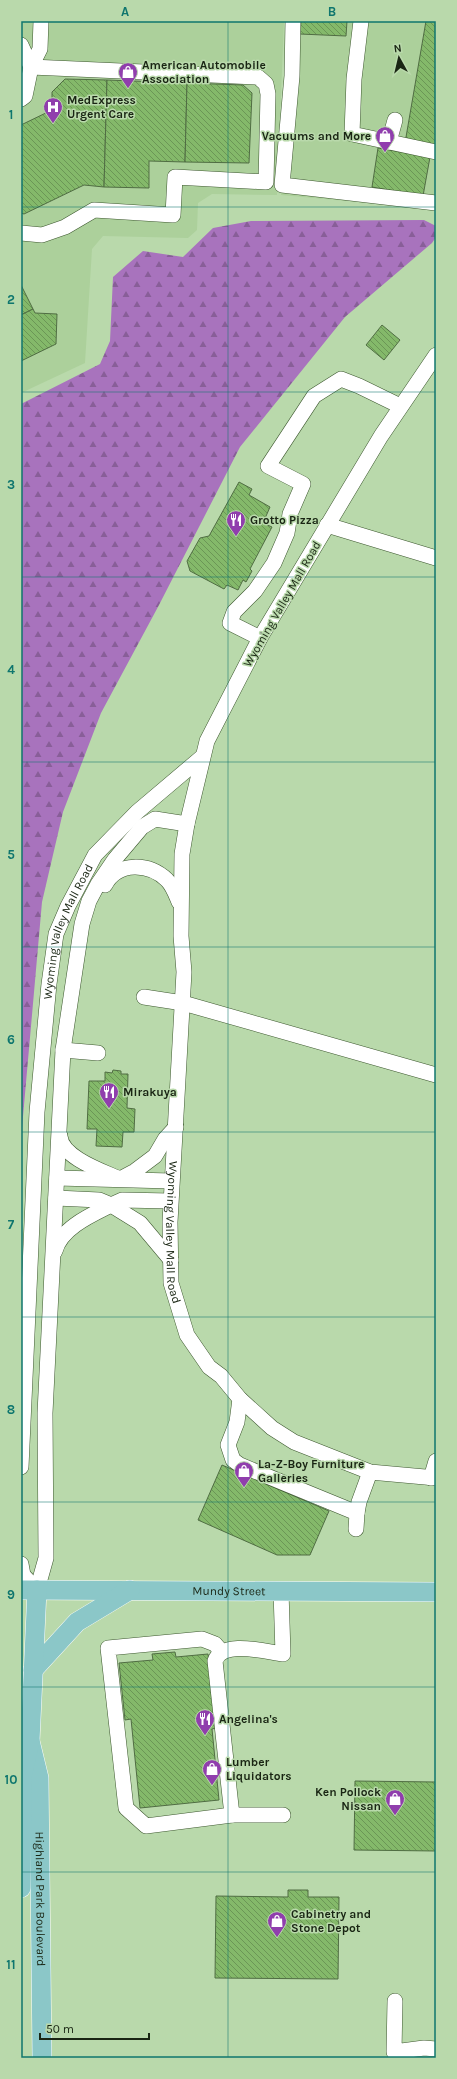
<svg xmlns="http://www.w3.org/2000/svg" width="457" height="2079" font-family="Karla,sans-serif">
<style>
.built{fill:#acd09b}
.forest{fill:url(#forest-firs)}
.building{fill:url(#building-back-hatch);stroke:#506d43}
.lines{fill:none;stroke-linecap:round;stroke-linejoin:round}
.minor-casing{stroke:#3d582f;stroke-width:16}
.major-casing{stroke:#fff;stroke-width:20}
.minor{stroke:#fff;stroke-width:15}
.major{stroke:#8bc7c8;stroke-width:19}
.grid{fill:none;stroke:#0f766e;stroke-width:1;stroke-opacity:0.55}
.labels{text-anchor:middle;stroke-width:3;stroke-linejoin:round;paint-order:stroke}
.poi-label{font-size:12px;font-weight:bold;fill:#192513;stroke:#b9d9ab;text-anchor:start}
.street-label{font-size:12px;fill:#192513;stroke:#b9d9ab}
.neatline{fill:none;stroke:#0f766e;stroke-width:1.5}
.grid-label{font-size:13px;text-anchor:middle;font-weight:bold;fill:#0f766e}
</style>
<defs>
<pattern id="forest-firs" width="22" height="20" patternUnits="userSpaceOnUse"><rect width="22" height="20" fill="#a873bd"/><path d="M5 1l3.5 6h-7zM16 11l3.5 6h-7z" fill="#885e98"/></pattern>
<pattern id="building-back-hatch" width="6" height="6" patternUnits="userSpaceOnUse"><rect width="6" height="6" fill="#84b96a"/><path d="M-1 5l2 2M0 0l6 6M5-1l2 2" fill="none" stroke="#6b9656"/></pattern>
</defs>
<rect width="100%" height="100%" fill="#b9d9ab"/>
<!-- built -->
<g class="built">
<polygon points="21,21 284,21 277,195 212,194 198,203 197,230 188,238 103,236 92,249 85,363 21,393"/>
<polygon points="288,21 436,21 436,209 281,195"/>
</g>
<!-- forest -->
<polygon class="forest" points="424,220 436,226 436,237 432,243 345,317 240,447 159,605 101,713 63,812 42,902 21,1139 21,404 100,364 110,341 113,277 143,251 183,257 213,228 251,221"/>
<!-- building -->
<g class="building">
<polygon points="301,21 347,21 346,36 300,34"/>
<polygon points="426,21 436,21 436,149 405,143"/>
<polygon points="65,79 107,80 104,187 84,185 24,214 21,213 21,125 52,110 52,92"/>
<polygon points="107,80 187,83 185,162 149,161 149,188 104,187"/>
<polygon points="187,83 243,85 252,93 249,163 185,162"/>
<polygon points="378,148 430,157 423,196 372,187"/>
<polygon points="21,285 33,309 21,315"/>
<polygon points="33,309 35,313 57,314 56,344 21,361 21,315"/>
<polygon points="382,325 400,340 384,360 366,345"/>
<polygon points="239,482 252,489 249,495 270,507 263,523 272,527 250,569 252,571 246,582 243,580 238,590 227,585 224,589 190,571 187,561 200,538 209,536"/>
<polygon points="113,1070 121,1071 121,1074 128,1074 127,1108 135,1109 134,1132 123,1132 122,1147 96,1146 97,1129 87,1129 89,1081 105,1081 105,1072 112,1073"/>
<polygon points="222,1465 329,1511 310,1555 277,1555 198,1520"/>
<polygon points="175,1652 176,1657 208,1654 216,1728 212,1729 219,1800 140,1808 131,1719 125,1720 119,1663 153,1660 152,1654"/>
<polygon points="355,1781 436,1782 436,1851 354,1850"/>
<polygon points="288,1890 308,1890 308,1897 339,1897 338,1979 215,1978 216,1896 288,1897"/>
</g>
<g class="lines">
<defs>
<g id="minor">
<polyline points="293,21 292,76 282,185 436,203"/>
<polyline points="361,21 354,79 352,134 436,152"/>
<polyline points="21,45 31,67"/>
<polyline points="21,99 25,96 31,67 40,49 41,21"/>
<polyline points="389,142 395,120"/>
<polyline points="21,233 42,235 65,227 94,210 173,215 175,177 266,182 268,94 266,84 258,77 31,67"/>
<path id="s1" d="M436 355 381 436 260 638 207 741 187 824 182 854 181 936 184 972 170 1222 171 1283 187 1335 209 1367 221 1376 240 1399 272 1428 294 1442 370 1472 436 1478"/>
<polyline points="327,525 436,558"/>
<polyline points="260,638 230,623 234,612 255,591 274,563 287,533 290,514 303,484 268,466 314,396 341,379 359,386 400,406"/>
<path d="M105 885C118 861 149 863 167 880 173 886 176 895 179 902"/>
<polyline points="144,997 183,1003 436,1075"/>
<polyline points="63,1050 98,1053"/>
<path d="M60 1136C61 1157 102 1171 120 1179L135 1171 155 1156 165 1139 176 1127"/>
<polyline points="57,1178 171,1181"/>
<polyline points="56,1198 99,1200 111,1205 122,1200 170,1201"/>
<path d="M55 1251C61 1228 91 1215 111 1205L140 1223 171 1260"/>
<polyline points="240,1399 237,1422 228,1445 233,1460 240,1465 357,1513 356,1529"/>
<path id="s2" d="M21 1467 37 1112 49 984 56 934 68 906 95 855 137 812 202 757"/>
<polyline points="431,1478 436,1461"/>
<polyline points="357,1513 359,1502 370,1472"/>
<polyline points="21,1564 23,1575 37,1590"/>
<polyline points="37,1590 46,1558 45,1413 63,1050 82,924 89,901 98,884 115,859 142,827 155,819 187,824"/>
<path d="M221 1651 215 1644 202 1639 108 1648 126 1808 146 1826 232 1815 215 1661C222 1639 266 1652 283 1654L281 1591"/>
<polyline points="232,1815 283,1815"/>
<polyline points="395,2001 394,2052 424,2048 436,2049"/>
</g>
<g id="major">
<path id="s3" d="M21 1590 436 1592"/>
<polyline points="33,1670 77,1622 130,1590"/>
<path id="s4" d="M30 1741 39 1778 42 2058"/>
<polyline points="21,1888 22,1777 30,1741 37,1590"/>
</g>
</defs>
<!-- minor casing -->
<use href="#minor" class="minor-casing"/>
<!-- major casing -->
<use href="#major" class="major-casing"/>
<!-- minor -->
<use href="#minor" class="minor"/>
<!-- major -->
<use href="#major" class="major"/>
</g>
<!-- grid -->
<path class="grid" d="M228 21V2058M21 207H436M21 392H436M21 577H436M21 762H436M21 947H436M21 1132H436M21 1317H436M21 1502H436M21 1687H436M21 1872H436"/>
<!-- icons -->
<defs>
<symbol id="shop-pin" viewBox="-11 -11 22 30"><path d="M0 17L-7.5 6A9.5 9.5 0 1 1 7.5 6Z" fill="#903ead" stroke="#b9d9ab"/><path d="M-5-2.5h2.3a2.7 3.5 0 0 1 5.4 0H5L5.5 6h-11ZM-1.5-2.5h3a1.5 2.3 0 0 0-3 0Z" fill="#fff"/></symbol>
<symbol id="hospital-pin" viewBox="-11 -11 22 30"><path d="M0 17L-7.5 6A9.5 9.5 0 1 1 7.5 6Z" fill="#903ead" stroke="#b9d9ab"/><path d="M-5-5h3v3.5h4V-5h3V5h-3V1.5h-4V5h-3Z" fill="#fff"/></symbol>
<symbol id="restaurant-pin" viewBox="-11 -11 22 30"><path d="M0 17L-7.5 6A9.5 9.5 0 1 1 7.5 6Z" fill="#903ead" stroke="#b9d9ab"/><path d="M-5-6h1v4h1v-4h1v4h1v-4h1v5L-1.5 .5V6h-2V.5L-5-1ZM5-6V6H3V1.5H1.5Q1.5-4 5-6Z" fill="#fff"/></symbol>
</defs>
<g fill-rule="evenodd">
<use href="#shop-pin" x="117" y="61" width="22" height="30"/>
<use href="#hospital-pin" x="42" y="96" width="22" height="30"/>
<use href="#shop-pin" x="374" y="125" width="22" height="30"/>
<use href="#restaurant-pin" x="225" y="509" width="22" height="30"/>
<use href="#restaurant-pin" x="98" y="1081" width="22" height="30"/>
<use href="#shop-pin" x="233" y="1460" width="22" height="30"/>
<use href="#restaurant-pin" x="194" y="1708" width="22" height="30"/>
<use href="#shop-pin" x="201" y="1758" width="22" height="30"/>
<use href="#shop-pin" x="384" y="1788" width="22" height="30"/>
<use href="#shop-pin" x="266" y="1910" width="22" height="30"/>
</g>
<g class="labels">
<!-- poi labels -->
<g class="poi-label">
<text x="142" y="69">American Automobile<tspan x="142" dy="14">Association</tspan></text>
<text x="67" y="104">MedExpress<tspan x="67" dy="14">Urgent Care</tspan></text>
<text x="371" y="140" text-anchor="end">Vacuums and More</text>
<text x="250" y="524">Grotto Pizza</text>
<text x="123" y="1096">Mirakuya</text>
<text x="258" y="1468">La-Z-Boy Furniture<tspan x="258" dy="14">Galleries</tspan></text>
<text x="219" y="1723">Angelina's</text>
<text x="226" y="1766">Lumber<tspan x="226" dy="14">Liquidators</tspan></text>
<text x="381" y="1796" text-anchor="end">Ken Pollock<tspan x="381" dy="14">Nissan</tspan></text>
<text x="291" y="1918">Cabinetry and<tspan x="291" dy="14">Stone Depot</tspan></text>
</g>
<!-- street labels -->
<g class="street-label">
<text transform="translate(282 604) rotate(-60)" y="4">Wyoming Valley Mall Road</text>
<text dy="4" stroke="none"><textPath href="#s2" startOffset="540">Wyoming Valley Mall Road</textPath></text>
<text dy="4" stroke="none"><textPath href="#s1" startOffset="944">Wyoming Valley Mall Road</textPath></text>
<text dy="4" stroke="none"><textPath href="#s3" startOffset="208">Mundy Street</textPath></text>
<text dy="4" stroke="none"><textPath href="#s4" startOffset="159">Highland Park Boulevard</textPath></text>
</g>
</g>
<!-- border -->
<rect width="457" height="2079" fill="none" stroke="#b9d9ab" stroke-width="44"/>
<!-- north arrow -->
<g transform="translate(399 58) rotate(352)" stroke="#b9d9ab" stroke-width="3" paint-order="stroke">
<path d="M0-3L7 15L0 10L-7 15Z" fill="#192513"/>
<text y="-6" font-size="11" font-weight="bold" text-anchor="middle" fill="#192513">N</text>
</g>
<!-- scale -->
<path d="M40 2033v6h109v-6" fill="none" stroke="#192513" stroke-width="2"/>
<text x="46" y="2033" font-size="12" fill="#192513" stroke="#b9d9ab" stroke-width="3" paint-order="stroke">50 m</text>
<rect x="22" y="22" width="413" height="2035" class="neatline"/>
<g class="grid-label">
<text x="125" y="16">A</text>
<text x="332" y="16">B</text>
<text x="11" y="119">1</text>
<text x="11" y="304">2</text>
<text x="11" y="489">3</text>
<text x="11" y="674">4</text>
<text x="11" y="859">5</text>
<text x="11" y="1044">6</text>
<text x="11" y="1229">7</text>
<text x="11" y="1414">8</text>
<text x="11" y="1599">9</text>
<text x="11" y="1784">10</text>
<text x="11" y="1969">11</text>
</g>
</svg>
